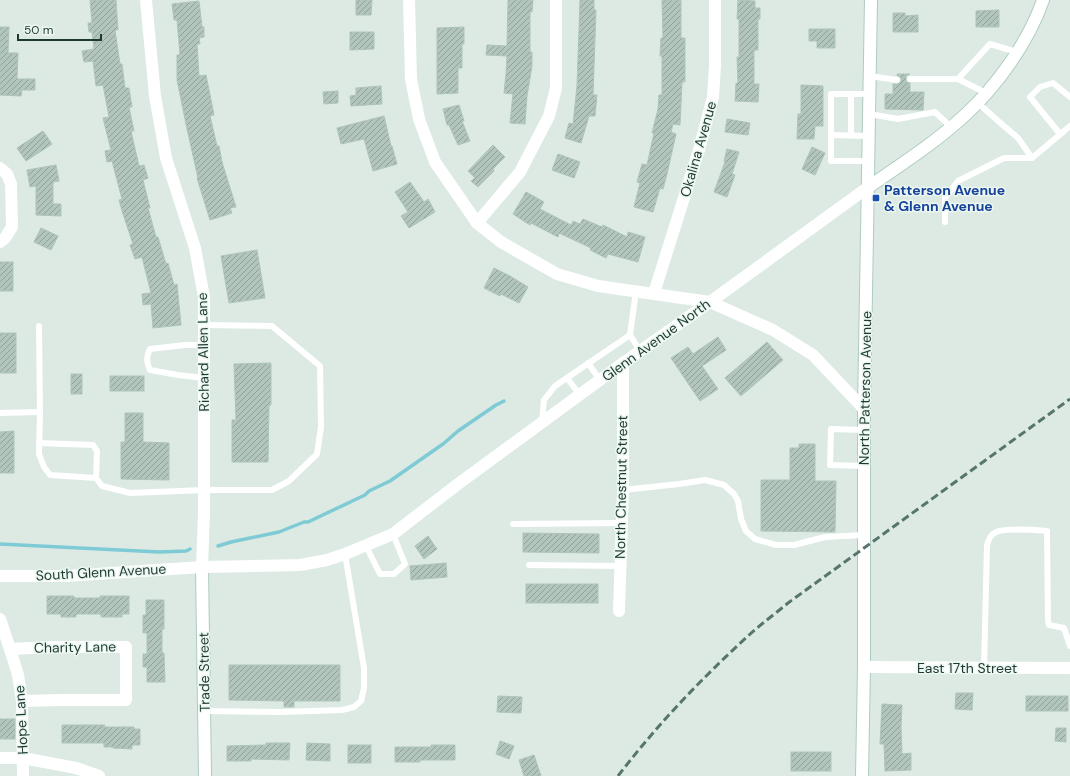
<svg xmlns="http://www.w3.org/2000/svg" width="1070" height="776" font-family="'DM Sans',sans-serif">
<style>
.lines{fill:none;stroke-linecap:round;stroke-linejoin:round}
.stream{stroke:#7ecad5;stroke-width:3.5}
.building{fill:url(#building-hatch);stroke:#aec4ba}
.secondary-casing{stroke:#aecbbf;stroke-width:14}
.lane{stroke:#fff;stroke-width:6}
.street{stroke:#fff;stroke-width:12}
.secondary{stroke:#fff;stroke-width:12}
.rail{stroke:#56766d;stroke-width:3;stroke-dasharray:8 4;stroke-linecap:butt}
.transit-dot{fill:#1a4fb4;stroke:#ecf7f1;stroke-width:1.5}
.labels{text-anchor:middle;stroke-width:3;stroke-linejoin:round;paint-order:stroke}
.street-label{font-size:14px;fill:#1d3a31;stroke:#ecf7f1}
.transit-label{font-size:14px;font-weight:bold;fill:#164399;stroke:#ecf7f1;text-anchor:start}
</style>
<defs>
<pattern id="building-hatch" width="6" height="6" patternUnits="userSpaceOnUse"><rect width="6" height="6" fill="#b1c5bc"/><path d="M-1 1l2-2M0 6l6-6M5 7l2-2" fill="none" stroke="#8fa199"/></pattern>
</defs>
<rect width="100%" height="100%" fill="#dceae3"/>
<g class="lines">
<!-- stream -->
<g class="stream">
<polyline points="0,544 159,552 186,551 190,549"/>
<polyline points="218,546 231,542 279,532 304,522 308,522 365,495 369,491 390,481 443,444 458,431 496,405 504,401"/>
</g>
</g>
<!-- building -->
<g class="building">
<polygon points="90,0 116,0 118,30 115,30 120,64 122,64 125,88 129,88 132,107 129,107 134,131 131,131 139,166 144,165 148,178 143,180 150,208 148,208 156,237 158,237 166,264 168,263 174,285 177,284 181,325 153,328 151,304 143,305 142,294 151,293 142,257 135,259 130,245 133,244 123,214 119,200 122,199 112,161 107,162 105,151 111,150 103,118 109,117 103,85 96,86 93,61 84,62 82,51 94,49 92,32 89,32 88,23 92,23"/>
<polygon points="356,0 372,0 371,15 356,15"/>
<polygon points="508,0 533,0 532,12 530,12 530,52 532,52 532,66 527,96 525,124 510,123 513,94 504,93 506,74 507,56 486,55 487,45 507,46"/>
<polygon points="580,0 594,0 594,10 596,10 593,95 597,95 595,116 589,116 581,143 565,138 569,123 573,124 577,86"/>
<polygon points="662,0 681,0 681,38 685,38 685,82 682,82 680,125 673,124 671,132 676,134 667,174 663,189 660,188 653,212 634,207 640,183 637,182 642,164 647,165 654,133 652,133 658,109 659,95 662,95 662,56 660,56 661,38 663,38"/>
<polygon points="738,0 755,1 755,8 760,8 760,19 758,19 758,50 754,50 754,84 759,84 758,102 735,101 736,83 738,83 737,57 739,57 739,19 737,19"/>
<polygon points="199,1 202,27 204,27 204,37 199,38 200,44 197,44 199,76 206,75 214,115 210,116 217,146 219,146 222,162 236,207 230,208 232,213 210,220 197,178 198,178 187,129 177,80 177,55 180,55 177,20 174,20 172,4"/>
<polygon points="999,10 999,27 976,27 976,11"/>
<polygon points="893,13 905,13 905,16 918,15 918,32 893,32"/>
<polygon points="0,27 9,27 8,53 18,53 17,79 35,79 35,90 22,90 21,96 0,95"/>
<polygon points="464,27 464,44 462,44 462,68 458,68 458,93 437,94 437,28"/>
<polygon points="809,29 835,29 835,48 817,48 817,41 809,41"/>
<polygon points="350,32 374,32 374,49 350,50"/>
<polygon points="897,74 910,74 906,76 906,82 910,83 910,92 924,92 923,110 885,109 885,94 893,94 893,84 898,84 901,81 901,78 897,75"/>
<polygon points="801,85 823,86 823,126 815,126 814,139 797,139 798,114 801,114"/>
<polygon points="381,86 382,104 351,106 350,96 356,95 356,88"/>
<polygon points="338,91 338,103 324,104 323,92"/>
<polygon points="459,105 464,121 462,121 470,141 458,145 449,125 447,125 443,109"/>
<polygon points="384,116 391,146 392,146 397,164 373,171 364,139 341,144 337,128"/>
<polygon points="727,119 750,123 748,135 725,132"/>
<polygon points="43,131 52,144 26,161 17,148"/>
<polygon points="493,145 505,157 493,169 494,171 478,187 471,181 475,178 468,171"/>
<polygon points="812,147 825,153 815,175 802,169"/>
<polygon points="727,149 739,152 732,174 735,175 727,197 714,192 725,162 724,161"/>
<polygon points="558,154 580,162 574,178 552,170"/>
<polygon points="56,165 59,181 53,182 53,204 61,204 61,216 36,215 36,186 30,187 27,170"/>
<polygon points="410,182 424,202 428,199 435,212 409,228 401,216 408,212 395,192"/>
<polygon points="526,192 544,202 540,209 571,225 573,221 580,224 583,219 602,227 603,225 627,237 628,232 645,237 638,262 608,254 606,258 590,250 591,248 559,233 558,237 531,223 530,225 513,214"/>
<polygon points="41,228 58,236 51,250 34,242"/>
<polygon points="257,250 265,298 229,303 221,256"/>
<rect x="0" y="262" width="13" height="29"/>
<polygon points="494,268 510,276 528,287 519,303 501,294 500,296 484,288"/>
<rect x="0" y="333" width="16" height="40"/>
<polygon points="718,337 726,350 702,366 718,389 700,401 671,358 688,347 693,354"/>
<polygon points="767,342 783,360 741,396 725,378"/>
<polygon points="271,363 271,405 269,405 268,462 232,462 232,420 236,420 234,364"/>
<rect x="71" y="374" width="11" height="20"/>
<rect x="110" y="376" width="34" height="15"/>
<polygon points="125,413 143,413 143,442 169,443 169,480 121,479 121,442 125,442"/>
<polygon points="14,431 14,473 0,473 0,432"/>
<polygon points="799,444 815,444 815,481 836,481 835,532 761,531 761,480 790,480 790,448 799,448"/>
<polygon points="523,533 599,534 599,553 523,552"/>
<polygon points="428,536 437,549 424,559 415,546"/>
<polygon points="446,563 447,577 411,580 410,566"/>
<rect x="526" y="584" width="72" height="19"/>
<polygon points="47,596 74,596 74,598 100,598 100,596 129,596 129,614 122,614 122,617 101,617 101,614 76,614 76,617 61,617 61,614 47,614"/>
<polygon points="146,600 164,600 164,629 162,629 162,653 164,653 165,682 147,682 147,667 143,667 143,654 147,654 147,633 143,633 143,615 146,615"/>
<polygon points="229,665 340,665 340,701 294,701 294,707 284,707 284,701 229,700"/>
<polygon points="956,693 973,693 972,710 955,709"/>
<polygon points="498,696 522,697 521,713 497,712"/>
<rect x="1026" y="696" width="42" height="15"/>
<polygon points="882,704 902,705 901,726 902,754 911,753 911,770 885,771 884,744 880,744"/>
<rect x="0" y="719" width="15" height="20"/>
<polygon points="62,725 105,725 104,727 134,727 134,729 140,729 140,745 132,745 132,749 113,748 113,747 104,747 104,743 62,743"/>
<polygon points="1056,728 1066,728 1066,742 1055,741"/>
<polygon points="500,741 514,746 509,759 496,754"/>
<polygon points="266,743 290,743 289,760 251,759 251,761 227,761 227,746 266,745"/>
<polygon points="307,743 330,744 330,761 306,760"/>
<rect x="348" y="745" width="23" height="18"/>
<polygon points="431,745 455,745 455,760 420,760 420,762 395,762 395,747 431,747"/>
<rect x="791" y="752" width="40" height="19"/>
<polygon points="534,755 541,776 524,776 519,760"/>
</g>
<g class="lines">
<defs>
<g id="secondary">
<path d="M867 188C900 165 935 143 965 115 997 86 1029 41 1043 0"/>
<polyline points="202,567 205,776"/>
<polyline points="862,776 864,667 864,409 871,0"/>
</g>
</defs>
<!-- secondary casing -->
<use href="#secondary" class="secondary-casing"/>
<!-- lane -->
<g class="lane">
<polyline points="870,76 897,80"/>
<polyline points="910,79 958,79"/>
<polyline points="986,93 958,79 990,44 1017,52"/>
<polyline points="978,103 997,120 1018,138 1032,158"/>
<polyline points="869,114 898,119 935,112 951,127"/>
<polyline points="1060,134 1030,97 1040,87 1053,83 1070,97"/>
<polyline points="831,135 869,136"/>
<polyline points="851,135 851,94"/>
<polyline points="869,161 831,161 831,94 869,94"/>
<polyline points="945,222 945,198 958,181 1004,158 1032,158 1070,126"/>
<polyline points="630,335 640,351"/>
<path d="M204 345H185L150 349C146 356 146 362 150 370L178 375 204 378"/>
<polyline points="588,363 600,380"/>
<polyline points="567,378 580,395"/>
<polyline points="40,412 39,454 44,467 50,475 96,478 102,486 130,493 204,490 272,490 289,481 317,454 321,427 320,366 272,326 204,325"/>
<polyline points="0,413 40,412 39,326"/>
<polyline points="542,421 544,400 555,386 630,335 636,291"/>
<polyline points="39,443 93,445 97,451 96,478"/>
<polyline points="864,466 830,465 831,429 864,430"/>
<polyline points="623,490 679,484 705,480 724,485 734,494 738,501 741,519 746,531 755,539 776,545 794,545 825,537 864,535"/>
<polyline points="513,524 621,523"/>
<polyline points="366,546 380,574 394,574 405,564 393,534"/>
<polyline points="529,565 620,566"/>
<path d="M984 668 987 545C989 539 990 535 996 532 1006 528 1035 530 1047 531L1048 621 1049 625 1064 628 1070 646"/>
<polyline points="205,711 282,712 342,710 354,707 361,701 364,688 364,668 345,554"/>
</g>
<!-- street -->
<g class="street">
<polyline points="146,0 155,96 166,158 195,248 204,297 204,513 202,567"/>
<polyline points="409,0 411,79 419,119 435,162 477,223 501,242 557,274 598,286 710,302 773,330 813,355 864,409"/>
<polyline points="0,168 7,174 11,184 12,227 5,238 0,242"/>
<polyline points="477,223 520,172 549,116 556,88 556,0"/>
<polyline points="654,293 699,150 713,97 715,66 715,0"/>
<polyline points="0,576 66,576 202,567 300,565 327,560 345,554 393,534 458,484 623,363 710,302 867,188"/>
<polyline points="619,611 623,490 623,363"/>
<polyline points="0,619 10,649 18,675 22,701 23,776"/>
<polyline points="10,649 54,647 126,647 126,700 60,700 22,701"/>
<polyline points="864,667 1070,668"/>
<polyline points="0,758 23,758 76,768 99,776"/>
</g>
<!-- secondary -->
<use href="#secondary" class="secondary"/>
<!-- rail -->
<path class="rail" d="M618 776C657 725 701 679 748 636 761 624 775 614 788 603L1070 399"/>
</g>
<!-- markers -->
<rect class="transit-dot" x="872" y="194" width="8" height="8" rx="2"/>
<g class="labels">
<!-- street labels -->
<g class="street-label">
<text transform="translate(698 149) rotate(-74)" y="5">Okalina Avenue</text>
<text transform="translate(656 340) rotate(-36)" y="5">Glenn Avenue North</text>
<text transform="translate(203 352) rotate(-91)" y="5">Richard Allen Lane</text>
<text transform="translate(865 388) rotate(-89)" y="5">North Patterson Avenue</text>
<text transform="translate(621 487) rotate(-89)" y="5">North Chestnut Street</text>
<text transform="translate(101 572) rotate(-3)" y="5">South Glenn Avenue</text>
<text transform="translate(75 647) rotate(-1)" y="5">Charity Lane</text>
<text x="967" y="673">East 17th Street</text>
<text transform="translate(204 672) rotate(-91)" y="5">Trade Street</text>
<text transform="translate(21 720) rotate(-93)" y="5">Hope Lane</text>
</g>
<!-- transit labels -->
<g class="transit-label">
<text x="884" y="195">Patterson Avenue<tspan x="884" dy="16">&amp; Glenn Avenue</tspan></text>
</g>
</g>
<!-- scale -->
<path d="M18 34v6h83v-6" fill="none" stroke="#1d3a31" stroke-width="2"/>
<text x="24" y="34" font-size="12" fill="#1d3a31" stroke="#ecf7f1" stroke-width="3" paint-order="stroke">50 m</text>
</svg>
